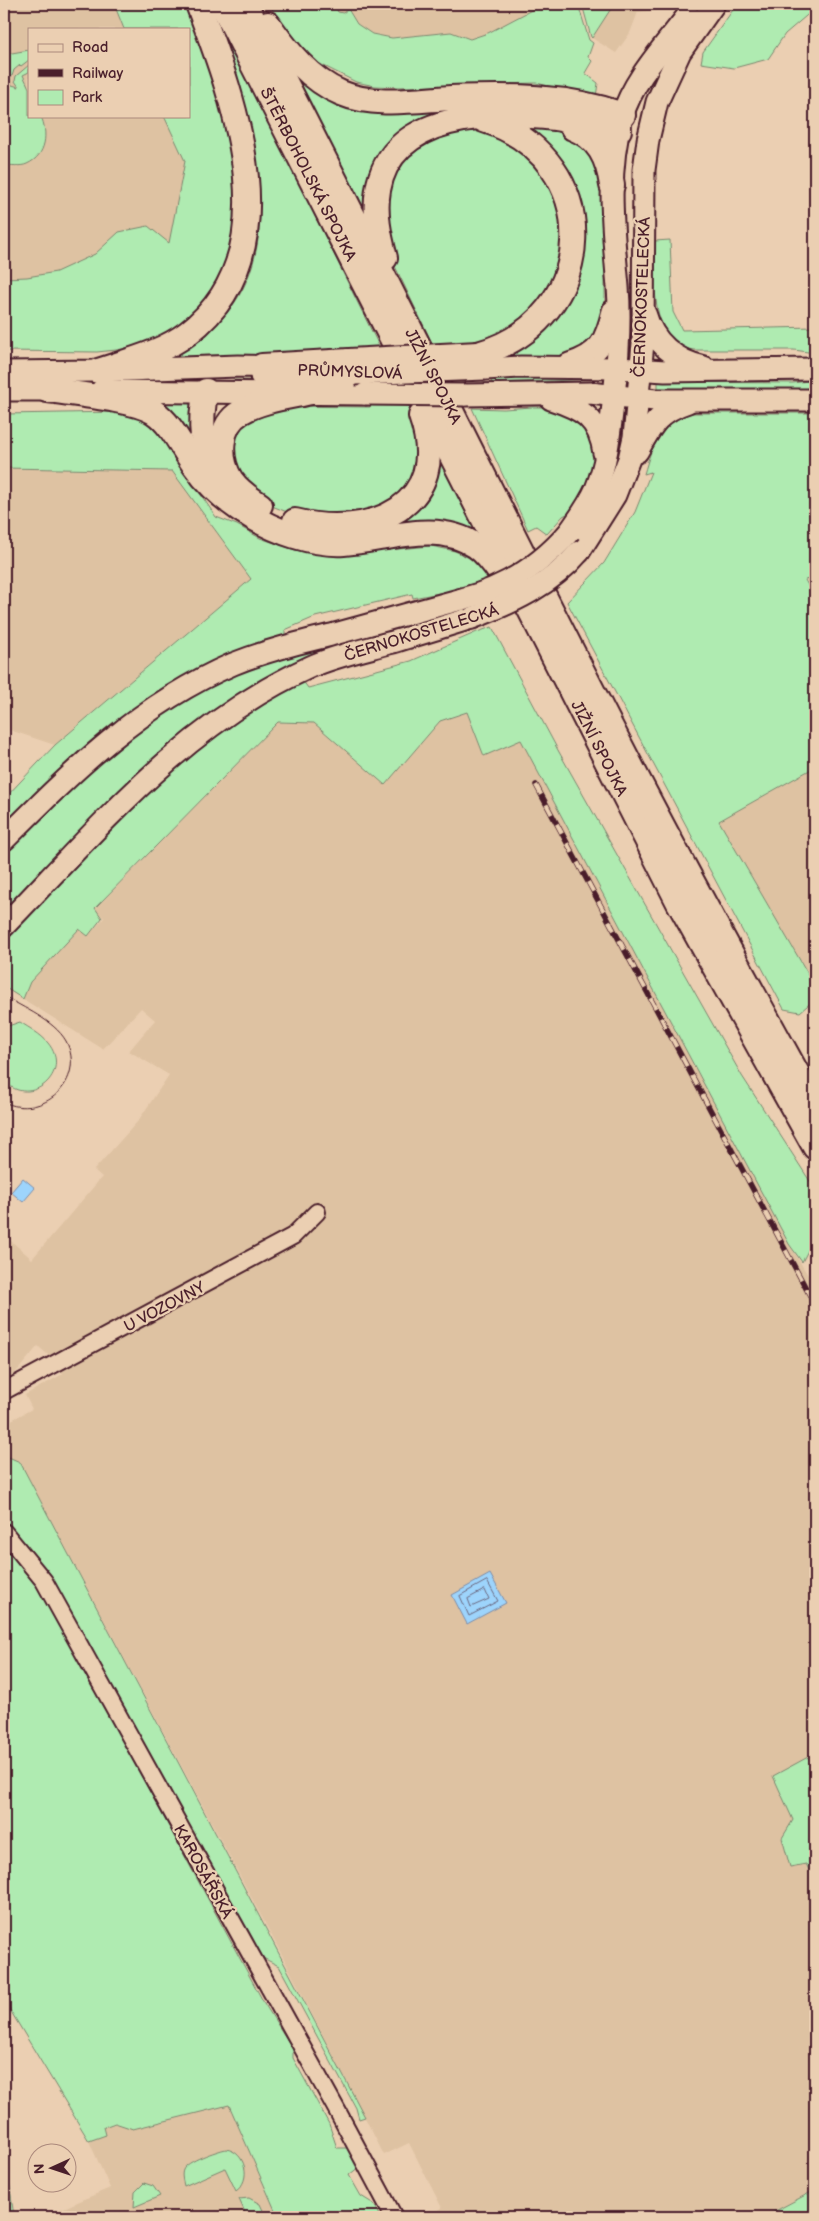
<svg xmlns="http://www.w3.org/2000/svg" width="819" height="2221" font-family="'Balsamiq Sans',sans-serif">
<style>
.built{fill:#dec2a2}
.green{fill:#afebb1;stroke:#7c856e}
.water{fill:#9dd4fc;stroke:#7c8ca8}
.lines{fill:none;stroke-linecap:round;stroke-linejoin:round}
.shore{stroke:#6b677f;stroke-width:1}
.minor-casing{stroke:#4a1f2b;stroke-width:20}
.major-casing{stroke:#4a1f2b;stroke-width:25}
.highway-casing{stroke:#4a1f2b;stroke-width:28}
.minor{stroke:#ebcfb2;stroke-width:16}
.major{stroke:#ebcfb2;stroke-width:21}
.highway{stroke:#ebcfb2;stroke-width:24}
.tram{stroke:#4a1f2b;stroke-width:1}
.rail-casing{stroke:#4a1f2b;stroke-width:5.5}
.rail{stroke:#ebcfb2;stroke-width:4;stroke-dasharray:11;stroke-linecap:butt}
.major-bridge-casing{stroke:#4a1f2b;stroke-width:25;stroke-linecap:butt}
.highway-bridge-casing{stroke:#4a1f2b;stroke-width:28;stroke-linecap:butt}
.major-bridge{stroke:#ebcfb2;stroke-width:21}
.highway-bridge{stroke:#ebcfb2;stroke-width:24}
.labels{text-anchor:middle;stroke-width:4.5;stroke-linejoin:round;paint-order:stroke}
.street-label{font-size:16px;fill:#4a1f2b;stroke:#ebcfb2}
</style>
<rect width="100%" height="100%" fill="#ebcfb2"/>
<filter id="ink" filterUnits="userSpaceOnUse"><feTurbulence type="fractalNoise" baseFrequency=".02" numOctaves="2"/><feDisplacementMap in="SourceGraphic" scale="10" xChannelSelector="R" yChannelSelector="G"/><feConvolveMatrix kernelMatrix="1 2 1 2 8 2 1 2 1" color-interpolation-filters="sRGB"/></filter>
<g filter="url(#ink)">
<!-- built -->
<g class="built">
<polygon points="4,4 114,4 124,29 29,29 29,116 164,116 185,161 175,222 161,274 4,278"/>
<polygon points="334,4 543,4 488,33 470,39 451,32 392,38 372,34 357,24 348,9 343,13 338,12"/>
<polygon points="612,4 673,4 667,9 638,12 630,33 616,53 592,38"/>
<polygon points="4,468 172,471 251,579 55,745 4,728"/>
<polygon points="467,712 484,756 521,739 789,1244 815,1287 815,1778 793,1821 806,1864 815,1881 815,2190 764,2217 425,2217 442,2208 409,2143 384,2155 284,1959 20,1462 4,1455 4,1424 32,1409 25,1395 63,1374 57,1363 38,1346 18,1370 4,1382 4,1290 9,1284 4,1280 4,1235 32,1259 102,1177 94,1170 138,1121 169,1075 129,1051 155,1020 141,1008 103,1049 23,999 30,982 79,928 88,936 104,918 95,909 278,722 314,723 385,785 440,721"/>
<polygon points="815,767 815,987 719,821"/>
<polygon points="229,2105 278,2217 43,2217 110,2188 89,2141 106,2135 104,2127 115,2123 133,2129"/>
</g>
<!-- green -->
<g class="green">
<polygon points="114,4 192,4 233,135 239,241 197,319 140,346 116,350 97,352 4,351 4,278 27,277 56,272 95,254 119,232 148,226 169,243 185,161 164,116 189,116 189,29 124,29"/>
<polygon points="269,4 334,4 338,12 343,13 348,9 357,24 372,34 392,38 451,32 470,39 488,33 543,4 578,4 589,40 593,43 588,57 592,61 585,73 598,83 596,97 536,83 399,87 375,86 356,82 316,62 296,46"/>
<polygon points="582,4 614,4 592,38 591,37"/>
<polygon points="771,4 815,4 815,11 813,10 785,34 768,59 734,68 701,63 703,52 735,7"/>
<path d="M222 27 416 421 419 433 413 481 376 513 317 518 287 512 272 506 253 494 230 465 234 428 272 406 370 407 360 385 229 383 233 380 341 381 301 353 187 358 166 362C183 342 210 334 227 313 292 233 245 114 219 29Z"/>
<polygon points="29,50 29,60 21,66 20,65 14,70 12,76 7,78 4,74 4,57 6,54"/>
<path d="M29 65V72L23 75 29 88V116H41C48 133 47 155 27 164 21 167 11 165 4 165V80L5 83 19 87 15 81 16 76Z"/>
<polygon points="298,79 309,87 494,104 432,118 365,212 356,191 353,192 311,107 312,105"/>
<path d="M530 128 567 130 601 164 605 243V324L575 358 508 359 507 357C522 344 539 337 552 321 588 279 594 215 567 167 558 151 543 140 530 128Z"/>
<polygon points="479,129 529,151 566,215 559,282 508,337 436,351 391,258 385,239 389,183 407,155 441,133"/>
<path d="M670 240 673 312 682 330 815 327V353L794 350H694C647 344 655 274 655 241Z"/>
<polygon points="489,377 600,378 601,379 492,383"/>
<polygon points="815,380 815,394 658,392 658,382 663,382 793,383"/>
<polygon points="167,398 194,399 196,446 164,409"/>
<polygon points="532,407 554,407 582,418 596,452 593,471 588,486 571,512 563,516 547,534 536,526 528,530 472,408 504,409"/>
<polygon points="120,412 147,420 159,433 216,517 237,525 260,538 295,550 333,555 431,546 455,551 479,563 490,578 460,589 413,598 412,594 315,617 285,630 285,636 122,720 92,742 4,826 4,799 55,745 251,579 172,471 4,468 4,414"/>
<path d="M694 413H815V577L805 580 815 598V767L719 821 808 974 814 1000 800 1012 784 1009 567 602 604 563 635 512 651 472 644 474C653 444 659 419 694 413Z"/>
<polygon points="437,452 476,535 379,529"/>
<polygon points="452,612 419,627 369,635 329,646 312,659 266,681 4,915 4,849 55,799 164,710 253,665"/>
<polygon points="492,627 559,752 742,1076 815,1189 815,1237 802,1262 789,1244 521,740 484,756 467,712 440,721 385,785 314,723 278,722 95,908 102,918 88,936 79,929 30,982 23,999 4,987 4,936 112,822 229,720 303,681 308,688 411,661 477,632"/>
<path d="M20 1022C29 1028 41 1034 48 1043 73 1073 30 1109 4 1081V1039L8 1026Z"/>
<polygon points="4,1455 20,1462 365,2117 359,2119 356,2108 279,1966 263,1958 52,1577 4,1518"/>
<polygon points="4,1542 38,1584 264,2003 293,2049 293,2058 329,2124 337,2148 348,2148 359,2167 349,2175 361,2196 374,2204 381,2217 278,2217 229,2105 133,2129 115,2123 104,2127 106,2135 89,2141 4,2000"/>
<polygon points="808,1757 815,1769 815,1881 806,1864 790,1867 782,1838 793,1820 773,1776"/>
<polygon points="4,2142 5,2152 14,2217 4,2217"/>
<path d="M226 2149C246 2152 252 2180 236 2191L225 2168 184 2186C183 2181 181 2175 183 2170 186 2161 217 2151 226 2149Z"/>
<polygon points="144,2183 153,2186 160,2196 134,2207 135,2192"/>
<polygon points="815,2190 815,2217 764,2217"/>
<polygon points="249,2198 260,2204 266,2217 247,2217 239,2199"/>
</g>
<!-- water -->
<g class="water">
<polygon points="23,1178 35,1188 23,1202 11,1192"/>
<polygon points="490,1574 506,1603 467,1624 452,1595"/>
</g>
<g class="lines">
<!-- shore -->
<g class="shore">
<polygon points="487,1581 498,1601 469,1616 460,1596"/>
<polygon points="485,1590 489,1599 471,1607 468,1599"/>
</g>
<defs>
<g id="minor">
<polyline points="4,1391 293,1236 317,1212"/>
<polyline points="4,1532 44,1581 338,2112 394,2217"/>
</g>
<g id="major">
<path d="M645 313C653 342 675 361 704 367"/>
<path d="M569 364C600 355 606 340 613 311"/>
<polyline points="485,369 521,367 618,368 665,371 815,369"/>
<polyline points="4,372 98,371 238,366 278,367"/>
<polyline points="261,376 355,374"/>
<polyline points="4,390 63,390"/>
<polyline points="101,391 365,394"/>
<polyline points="464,395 590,393 655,400 815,400"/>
<path d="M551 399C582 409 599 418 604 453"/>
<path d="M637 452C652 425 658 412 688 402"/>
<path d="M570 531C579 518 589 505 596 489 608 460 610 428 614 396 618 360 621 324 618 287 613 230 606 172 622 117 633 79 665 46 688 15"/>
<polyline points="579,552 615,495 629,459 634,437 643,343 644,170 648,140 657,102 680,52 714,4"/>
<path d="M4 840C74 770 140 704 233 664 265 651 298 643 331 635 375 623 419 611 462 599"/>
<path d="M4 926C99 828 183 725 310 667 335 656 363 650 389 643 417 635 445 626 472 618"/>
</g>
<g id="highway">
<polyline points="222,4 679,903 815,1147"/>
<path d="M245 4C377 259 502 517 634 772 692 884 754 995 815 1106"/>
<path d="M268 24C287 51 310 80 341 93 374 107 416 100 451 98 509 96 567 95 623 115"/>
<path d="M573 128C599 138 608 159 612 185"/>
<path d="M385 258C379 235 374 213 378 190 391 111 495 112 555 118 577 121 597 130 619 130"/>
<path d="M478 354C601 320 607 159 484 120"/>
<polyline points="262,366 349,361"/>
<path d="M98 371C128 361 162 353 188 333 291 254 236 104 198 4"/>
<path d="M47 390C73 394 133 399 154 412 172 424 182 448 195 466 218 499 257 524 295 536 311 541 327 544 344 543 387 540 437 519 476 546 486 553 494 564 501 574"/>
<path d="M206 391C199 420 201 457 219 482"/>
<path d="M260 505C249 498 239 491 231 480 218 459 218 425 241 412 261 400 288 397 311 392"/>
<path d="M295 521C370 540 453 506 421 416"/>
</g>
</defs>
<!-- minor casing -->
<use href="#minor" class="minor-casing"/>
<!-- major casing -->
<use href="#major" class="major-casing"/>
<!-- highway casing -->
<use href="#highway" class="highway-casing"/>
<!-- minor -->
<use href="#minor" class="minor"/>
<!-- major -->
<use href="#major" class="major"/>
<!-- highway -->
<use href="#highway" class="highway"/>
<!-- tram -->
<path class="tram" d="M4 996C23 1008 54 1020 66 1041 87 1081 42 1121 4 1102"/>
<defs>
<polyline id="rail" points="536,785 815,1305"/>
</defs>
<!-- rail casing -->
<use href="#rail" class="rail-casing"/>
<!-- rail -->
<use href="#rail" class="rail"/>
<defs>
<g id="major-bridge">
<polyline points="355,374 485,369"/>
<polyline points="365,394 464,395"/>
<path d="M462 599C505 588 541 565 570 531"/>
<path d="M472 618C513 603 551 585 579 552"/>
</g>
<polyline id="highway-bridge" points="349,361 478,354"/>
</defs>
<!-- major-bridge casing -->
<use href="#major-bridge" class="major-bridge-casing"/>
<!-- highway-bridge casing -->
<use href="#highway-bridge" class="highway-bridge-casing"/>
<!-- major-bridge -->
<use href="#major-bridge" class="major-bridge"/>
<!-- highway-bridge -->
<use href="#highway-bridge" class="highway-bridge"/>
</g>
</g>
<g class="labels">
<!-- street labels -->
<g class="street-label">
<text transform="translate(309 174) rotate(63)" y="6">ŠTĚRBOHOLSKÁ SPOJKA</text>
<text transform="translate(641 297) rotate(-88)" y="6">ČERNOKOSTELECKÁ</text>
<text transform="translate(350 371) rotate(2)" y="6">PRŮMYSLOVÁ</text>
<text transform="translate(434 376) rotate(63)" y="6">JIŽNÍ SPOJKA</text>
<text transform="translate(421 632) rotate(-17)" y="6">ČERNOKOSTELECKÁ</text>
<text transform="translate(600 748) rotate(63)" y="6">JIŽNÍ SPOJKA</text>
<text transform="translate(164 1306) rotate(-28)" y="6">U VOZOVNY</text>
<text transform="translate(204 1871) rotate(61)" y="6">KAROSÁŘSKÁ</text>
</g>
</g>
<!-- margin -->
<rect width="819" height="2221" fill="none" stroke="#ebcfb2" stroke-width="20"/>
<rect x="10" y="10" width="799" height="2201" fill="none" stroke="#4a1f2b" stroke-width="2" filter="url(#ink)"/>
<!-- legend -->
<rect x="28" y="28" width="162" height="90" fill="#ebcfb2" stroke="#ab897c"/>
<rect x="38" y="44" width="25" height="8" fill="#ebcfb2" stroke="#ab897c"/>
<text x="72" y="52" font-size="15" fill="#4a1f2b">Road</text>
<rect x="38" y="69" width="25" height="8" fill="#4a1f2b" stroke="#ab897c"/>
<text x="72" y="78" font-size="15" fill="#4a1f2b">Railway</text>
<rect x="38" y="90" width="25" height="15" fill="#afebb1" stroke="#ab897c"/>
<text x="72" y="102" font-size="15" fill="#4a1f2b">Park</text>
<!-- north arrow -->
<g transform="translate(52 2168) rotate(267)"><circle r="24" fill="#ebcfb2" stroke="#ab897c"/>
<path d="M0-4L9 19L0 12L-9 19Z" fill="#4a1f2b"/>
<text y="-8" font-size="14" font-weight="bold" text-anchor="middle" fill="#4a1f2b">N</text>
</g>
</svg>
